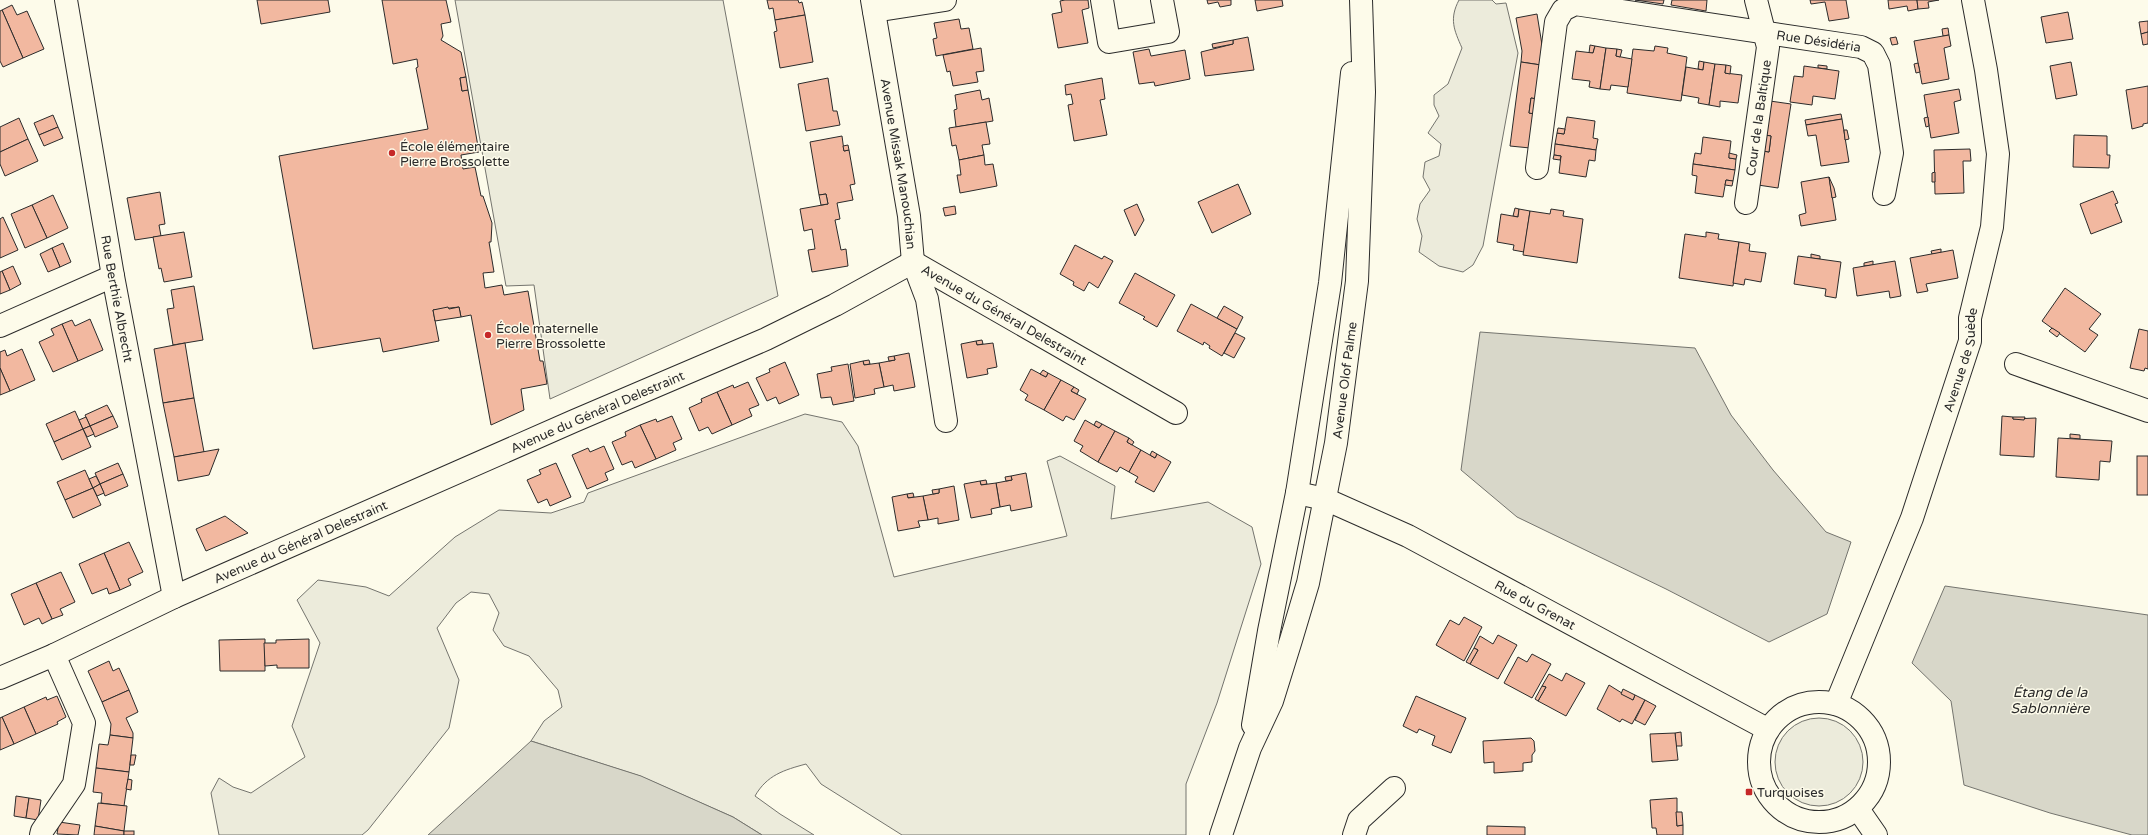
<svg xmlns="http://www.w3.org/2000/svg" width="2148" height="835" font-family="'Varela Round',sans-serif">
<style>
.green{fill:#ecebdb;stroke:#74746e}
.water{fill:#d8d7c9;stroke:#74746e}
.building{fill:#f2b8a0;stroke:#2b2b2b}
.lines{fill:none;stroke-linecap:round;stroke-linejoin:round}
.minor-casing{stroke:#2b2b2b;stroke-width:24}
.major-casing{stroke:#2b2b2b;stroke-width:24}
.minor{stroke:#fdfbea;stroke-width:22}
.major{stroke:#fdfbea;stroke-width:22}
.poi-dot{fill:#c62828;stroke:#fdfbea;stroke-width:1.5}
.labels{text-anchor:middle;stroke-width:3;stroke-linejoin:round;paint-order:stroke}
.street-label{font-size:13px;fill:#2b2b2b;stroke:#fdfbea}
.poi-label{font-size:13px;fill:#2b2b2b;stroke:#fdfbea;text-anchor:start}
.water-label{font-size:14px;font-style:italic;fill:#2b2b2b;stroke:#fdfbea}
</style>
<rect width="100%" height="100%" fill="#fdfbea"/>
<!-- green -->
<g class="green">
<polygon points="455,0 723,0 778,296 550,399 534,285 506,286"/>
<path d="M1459 0H1492L1496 4 1506 3 1518 53 1483 246 1473 265 1463 272 1439 266 1419 252 1422 236 1417 219 1420 204 1430 190 1423 177 1425 162 1439 156 1441 144 1428 133 1439 116 1434 105V95L1448 84 1462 48C1454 30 1449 19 1459 0Z"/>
<path d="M805 414 842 422 858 446 894 577 1067 536 1047 461 1060 456 1115 486 1111 519 1208 502 1252 527 1261 564 1217 703 1186 784V835H902L821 784 806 764C784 770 767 775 755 796L780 814 814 835H762L733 817 640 776 531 741 544 721 562 707 558 690 529 656 504 646 493 630 499 613 489 594 471 592 456 603 437 628 459 680 449 728 368 830 362 835H219L211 793 219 778 233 787 251 793 305 757 292 726 320 643 297 600 318 580 366 587 389 596 455 537 499 510 551 513 584 502 588 493Z"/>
<circle cx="1819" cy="762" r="44"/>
</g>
<!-- water -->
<g class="water">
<polygon points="1480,332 1695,348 1731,415 1773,470 1826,532 1851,542 1827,614 1769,642 1666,589 1517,517 1461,470"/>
<polygon points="1945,586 2148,615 2148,835 2132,835 2050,813 1964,785 1951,701 1912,663"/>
<polygon points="531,741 641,776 733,817 762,835 428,835"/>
</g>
<!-- building -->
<g class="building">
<polygon points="257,0 328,0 330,12 261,24"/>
<polygon points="382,0 446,0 451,22 441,24 443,36 441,40 461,52 466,77 460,78 462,91 468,90 479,152 461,155 463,169 475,167 481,196 483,196 492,223 491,242 489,242 494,272 483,273 485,288 502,285 504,295 528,291 540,361 543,361 547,384 521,389 524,410 491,425 471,315 461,317 459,307 433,310 439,341 383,352 380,338 313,349 279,156 428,129 416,68 418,67 417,59 393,64"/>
<polygon points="767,0 798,0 799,3 802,2 805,15 775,20 773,8 769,9"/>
<polygon points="1065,0 1088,0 1089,8 1082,10 1088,43 1058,48 1052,14 1062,12 1060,1"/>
<polygon points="1207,0 1231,0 1231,5 1220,7 1218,2 1208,4"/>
<polygon points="1255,0 1282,0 1283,6 1257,11"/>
<polygon points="1635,0 1664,0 1663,4"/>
<polygon points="1672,0 1707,0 1706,11 1671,5"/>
<polygon points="1810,0 1846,0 1849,18 1829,21 1825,2 1811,4"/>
<polygon points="1888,0 1917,0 1918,9 1908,11 1907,6 1889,9"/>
<polygon points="1917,0 1939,0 1928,2 1929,8 1918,9"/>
<polygon points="12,5 17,15 27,11 44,49 23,58 2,10"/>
<polygon points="2,10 23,58 3,67 0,61 0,11"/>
<polygon points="2068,12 2073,39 2046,43 2041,17"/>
<polygon points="1537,14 1543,51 1541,65 1521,62 1522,51 1516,18"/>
<polygon points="805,15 813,62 780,68 774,32 777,31 775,20"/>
<polygon points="959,19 961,29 969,28 973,49 936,56 933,39 937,38 934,23"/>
<polygon points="2148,21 2148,32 2141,34 2139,22"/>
<polygon points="1948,28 1949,35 1943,36 1942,29"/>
<polygon points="2148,32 2148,44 2143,45 2141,34"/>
<polygon points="1949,35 1951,46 1944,48 1949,79 1922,84 1914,41"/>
<polygon points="1248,37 1254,70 1205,76 1201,52 1233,44 1233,40"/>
<polygon points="1896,37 1898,44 1892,45 1890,38"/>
<polygon points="1233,40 1233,44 1213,48 1212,44"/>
<polygon points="1590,45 1595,46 1593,53 1589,53"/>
<polygon points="1595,46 1606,48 1600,89 1589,87 1590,81 1572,79 1576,51 1593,53"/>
<polygon points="1655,46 1668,48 1667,53 1687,57 1681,101 1627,93 1633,49 1654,51"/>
<polygon points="981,48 984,71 976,72 978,82 953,86 950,71 947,72 943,55"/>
<polygon points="1606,48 1617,49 1616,56 1632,59 1628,87 1611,85 1610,90 1600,89"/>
<polygon points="1149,49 1151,56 1185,50 1190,79 1155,86 1154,82 1139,84 1133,52"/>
<polygon points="1617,49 1622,50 1620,57 1616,56"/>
<polygon points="1699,61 1704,62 1703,70 1698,69"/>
<polygon points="1521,62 1541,65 1537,99 1531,98 1529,113 1535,114 1530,148 1510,146"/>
<polygon points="1704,62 1715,64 1709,105 1698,103 1699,98 1682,95 1686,67 1703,70"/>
<polygon points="2071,62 2077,95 2056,99 2050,66"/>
<polygon points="1918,63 1920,72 1916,73 1914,64"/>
<polygon points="1715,64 1726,65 1725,73 1742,75 1738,103 1720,101 1720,107 1709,105"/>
<polygon points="1726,65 1731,66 1730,74 1725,73"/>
<polygon points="1818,65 1827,66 1827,69 1818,68"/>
<polygon points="1804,66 1839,71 1835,99 1813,96 1812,105 1790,102 1794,76 1803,77"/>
<polygon points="466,77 468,90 462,91 460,78"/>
<polygon points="828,78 833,111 837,111 840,125 806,131 798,84"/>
<polygon points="1102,78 1105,99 1100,100 1107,135 1074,141 1068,105 1073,104 1071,94 1066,95 1065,85"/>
<polygon points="2148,86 2148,123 2143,124 2143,126 2132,129 2126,90"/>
<polygon points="1959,89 1961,100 1954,102 1959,133 1931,138 1924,95"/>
<polygon points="980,90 982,100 989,98 993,121 956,127 954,110 957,109 955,95"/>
<polygon points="1531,98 1537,99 1535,114 1529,113"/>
<polygon points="1770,101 1791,104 1778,188 1758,185 1763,151 1769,152 1771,136 1765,135"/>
<polygon points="1841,114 1842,119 1806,125 1805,120"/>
<polygon points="53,115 58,127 39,135 34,123"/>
<polygon points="1567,117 1595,121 1593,138 1598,139 1596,150 1555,144 1557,133 1564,134"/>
<polygon points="1928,117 1929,126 1926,127 1924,118"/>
<polygon points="19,118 28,139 0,152 0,127"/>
<polygon points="1842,119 1849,162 1821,166 1816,135 1808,136 1806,125"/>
<polygon points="986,122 990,144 982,145 984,155 959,160 956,145 952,146 949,128"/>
<polygon points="58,127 63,138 44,146 39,135"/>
<polygon points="1558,128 1565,129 1564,134 1557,133"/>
<polygon points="1844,130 1847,130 1849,139 1845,140"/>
<polygon points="1765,135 1771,136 1769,152 1763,151"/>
<polygon points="2074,135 2107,136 2107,155 2110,155 2109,168 2073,167"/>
<polygon points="842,136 844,151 849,150 855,184 850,185 853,200 837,203 840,219 835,220 841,250 846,249 848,266 812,272 808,250 815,249 812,229 804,231 800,209 828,204 826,194 819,195 810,142"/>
<polygon points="1703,137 1731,141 1729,158 1736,159 1735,170 1693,164 1695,153 1701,154"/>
<polygon points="28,139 38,161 5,176 0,164 0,152"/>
<polygon points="1555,144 1596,150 1595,161 1589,160 1586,177 1559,173 1561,156 1554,155"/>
<polygon points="848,145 849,150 844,151 843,146"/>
<polygon points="1970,149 1971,161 1963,161 1964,193 1935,194 1934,150"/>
<polygon points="1729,153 1737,155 1736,159 1729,158"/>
<polygon points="984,155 985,165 993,164 997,186 960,193 957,175 961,175 959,160"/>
<polygon points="1554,155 1561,156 1560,160 1553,159"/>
<polygon points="1693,164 1735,170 1733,181 1726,180 1723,197 1695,193 1697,176 1692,175"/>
<polygon points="1935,172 1935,182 1932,182 1932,173"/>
<polygon points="1829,177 1836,220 1801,226 1799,215 1806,213 1801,182"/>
<polygon points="1829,177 1834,188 1836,197 1832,198"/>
<polygon points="1726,180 1733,181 1732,186 1725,185"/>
<polygon points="1238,184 1251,214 1212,233 1198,202"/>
<polygon points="2113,191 2118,203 2115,204 2122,222 2091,234 2080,204"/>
<polygon points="160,192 165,224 159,225 161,236 135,240 127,198"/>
<polygon points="826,194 828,204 821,205 819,195"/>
<polygon points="53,195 68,228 47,238 32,205"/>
<polygon points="1137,204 1144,220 1135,236 1124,210"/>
<polygon points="32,205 47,238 25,248 11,214"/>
<polygon points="955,206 956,214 945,216 943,208"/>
<polygon points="1515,208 1519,209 1518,217 1513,216"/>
<polygon points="1519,209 1530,211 1524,252 1513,250 1514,245 1497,242 1501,214 1518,217"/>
<polygon points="1551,209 1564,211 1563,216 1583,219 1577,263 1523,255 1530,211 1550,214"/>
<polygon points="3,217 18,250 0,258 0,219"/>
<polygon points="184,232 192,277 164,282 161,268 159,269 153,237"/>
<polygon points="1706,232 1719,234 1718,239 1739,242 1733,286 1679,278 1685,234 1706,237"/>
<polygon points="1739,242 1750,244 1749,251 1766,253 1761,282 1745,279 1744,285 1733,283"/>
<polygon points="63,243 71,262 60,267 52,248"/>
<polygon points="1075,245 1102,259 1104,256 1113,261 1098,288 1089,282 1084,291 1073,285 1074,282 1060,274"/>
<polygon points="52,248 60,267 48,272 40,254"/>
<polygon points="1941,249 1941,253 1932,254 1931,251"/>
<polygon points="1953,250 1958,278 1926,284 1928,291 1917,293 1910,258"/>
<polygon points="1811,254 1820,256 1820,259 1811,258"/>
<polygon points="1798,256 1841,262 1836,298 1825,296 1826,289 1794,284"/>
<polygon points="1873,261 1873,265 1864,266 1864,263"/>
<polygon points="1895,261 1901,296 1890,298 1889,291 1857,296 1853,268"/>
<polygon points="13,266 21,284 10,290 2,271"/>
<polygon points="2,271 10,290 0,294 0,272"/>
<polygon points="1135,273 1175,295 1157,327 1143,319 1145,317 1119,303"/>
<polygon points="194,286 203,340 173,345 167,309 174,308 171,290"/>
<polygon points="2065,288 2101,314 2089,329 2098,335 2085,352 2042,321"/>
<polygon points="1191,304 1237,329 1222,356 1209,348 1210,346 1204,342 1203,345 1177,331"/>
<polygon points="1224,306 1243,317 1237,329 1217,318"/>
<polygon points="448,307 449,309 459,307 461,317 435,321 433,310"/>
<polygon points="90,319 103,350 78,361 62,324 72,320 75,326"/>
<polygon points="62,324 78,361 53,372 39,342 54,335 51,329"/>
<polygon points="2052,328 2060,333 2057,337 2049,331"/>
<polygon points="2139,329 2148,331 2148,369 2145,368 2144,371 2130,368"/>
<polygon points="1235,333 1245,338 1234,358 1224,353"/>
<polygon points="982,340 983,344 977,345 976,341"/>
<polygon points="976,341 977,345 993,343 997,367 987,369 988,374 967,378 961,344"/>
<polygon points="185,343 194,398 163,403 154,349"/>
<polygon points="22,349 35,380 10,391 0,368 0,352 5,350 7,356"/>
<polygon points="909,353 915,387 894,391 893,385 884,387 879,363 895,360 894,356"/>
<polygon points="894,356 895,360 889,361 888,357"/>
<polygon points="869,360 870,364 864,365 863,361"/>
<polygon points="863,361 864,365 879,363 884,387 874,389 875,394 855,398 850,364"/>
<polygon points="785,362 799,395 779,404 776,397 767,401 756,378 770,372 769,369"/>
<polygon points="848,364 854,401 833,405 831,397 821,398 817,374 832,371 831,367"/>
<polygon points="0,368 10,391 0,395"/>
<polygon points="1031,369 1046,377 1048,373 1061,380 1044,410 1025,400 1028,395 1020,390"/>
<polygon points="1043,370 1048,373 1046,377 1040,374"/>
<polygon points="1061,380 1074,387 1071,391 1086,399 1074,420 1066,416 1063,421 1044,410"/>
<polygon points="748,382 759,405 749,409 752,416 732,425 717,392 733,385 734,388"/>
<polygon points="1074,387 1079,390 1077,394 1071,391"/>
<polygon points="717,392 732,425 712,434 708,427 699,431 689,408 702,402 701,399"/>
<polygon points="194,398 204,452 174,457 163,403"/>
<polygon points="107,405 113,416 90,426 85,415"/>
<polygon points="75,411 83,429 54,442 46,424"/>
<polygon points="113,416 118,427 95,437 90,426"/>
<polygon points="672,416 682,439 673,443 676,450 656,459 640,425 656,419 657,422"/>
<polygon points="2002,416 2013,417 2013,419 2036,418 2034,457 2000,455"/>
<polygon points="86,417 90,426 83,429 79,420"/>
<polygon points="2013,417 2025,417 2024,420 2013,419"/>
<polygon points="1085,420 1099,428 1102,424 1115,431 1098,462 1080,451 1083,446 1074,441"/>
<polygon points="1096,421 1102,424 1099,428 1094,425"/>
<polygon points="640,425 656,459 635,468 632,461 622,465 612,442 626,436 625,432"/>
<polygon points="90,426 94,434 87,437 83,429"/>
<polygon points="83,429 91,447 62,460 54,442"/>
<polygon points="1115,431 1129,438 1127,442 1141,450 1129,472 1120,467 1117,472 1098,462"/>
<polygon points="2070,434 2080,435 2080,439 2070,438"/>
<polygon points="1129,438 1134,442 1132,445 1127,442"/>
<polygon points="2058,438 2112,441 2110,462 2100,461 2099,480 2056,477"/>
<polygon points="604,446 614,469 605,473 608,480 587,489 572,455 588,448 590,452"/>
<polygon points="219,449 209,475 178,481 174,457"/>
<polygon points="1141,450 1155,458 1157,454 1171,462 1154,492 1135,482 1138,477 1129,472"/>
<polygon points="1152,451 1157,454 1155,458 1150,455"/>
<rect x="2137" y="456" width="11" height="39"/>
<polygon points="118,463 123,474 100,484 95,473"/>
<polygon points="556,463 571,497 550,506 547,499 538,503 527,480 541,474 539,470"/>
<polygon points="85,470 93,488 65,500 57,482"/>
<polygon points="1026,473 1032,507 1011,511 1010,505 1000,507 996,483 1012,480 1011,476"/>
<polygon points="123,474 128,486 105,496 100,484"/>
<polygon points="96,476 100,484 93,488 89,479"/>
<polygon points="1011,476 1012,480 1006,481 1005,477"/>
<polygon points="986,480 987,484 981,485 980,481"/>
<polygon points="980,481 981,485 996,483 1000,507 991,509 992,514 971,518 964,484"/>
<polygon points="100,484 104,493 97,496 93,488"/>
<polygon points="954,486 959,520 938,524 938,518 928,520 923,496 939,493 939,489"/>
<polygon points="93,488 101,505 73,518 65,500"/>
<polygon points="939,489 939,493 933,494 932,490"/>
<polygon points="913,493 914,497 908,498 907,494"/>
<polygon points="907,494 908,498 923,496 928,520 918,521 920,527 898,531 892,497"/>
<polygon points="225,516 248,533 206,551 196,529"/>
<polygon points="129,542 143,572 128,579 131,585 120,590 104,553"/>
<polygon points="104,553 120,590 109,594 107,588 92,594 79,564"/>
<polygon points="61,572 75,602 60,609 63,615 52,619 36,583"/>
<polygon points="36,583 52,619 42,624 39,618 24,625 11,594"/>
<polygon points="1464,617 1482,627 1464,661 1436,645 1450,620 1459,625"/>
<polygon points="1498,635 1517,645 1498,679 1470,664 1478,650 1474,648 1480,636 1493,644"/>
<polygon points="265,639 265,671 220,671 219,640"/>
<polygon points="309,639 309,668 277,668 277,665 265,666 264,643 276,643 276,640"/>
<polygon points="1474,648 1478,650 1470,664 1466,662"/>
<polygon points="1532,654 1551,664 1532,698 1504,683 1518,657 1527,662"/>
<polygon points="109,661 113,671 119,668 129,690 102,702 88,671"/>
<polygon points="1566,673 1585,683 1566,716 1538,701 1546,687 1542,686 1549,674 1562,681"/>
<polygon points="1609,685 1633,700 1635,695 1645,700 1632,724 1622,719 1620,722 1597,709"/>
<polygon points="1542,686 1546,687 1538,701 1535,699"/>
<polygon points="1623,689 1635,695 1633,700 1621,694"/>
<polygon points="129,690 138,712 126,718 133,733 133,738 110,735 111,724 102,702"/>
<polygon points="57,696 66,717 57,722 58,724 36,734 24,707 46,697 47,700"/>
<polygon points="1416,696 1466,718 1451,753 1432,745 1435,736 1419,729 1417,733 1403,726"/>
<polygon points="1645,700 1656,706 1645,725 1635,720"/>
<polygon points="24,707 36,734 14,744 2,717"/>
<polygon points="2,717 14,744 0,750 0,718"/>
<polygon points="1681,732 1682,746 1676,746 1675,733"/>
<polygon points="1675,733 1678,760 1652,762 1650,734"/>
<polygon points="110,735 133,738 129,772 96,768 99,744 108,745"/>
<polygon points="1531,738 1534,741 1535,751 1532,755 1532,762 1523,763 1523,771 1494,773 1494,762 1484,763 1483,741"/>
<polygon points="131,755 136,755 134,765 130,765"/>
<polygon points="96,768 129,772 124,806 101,803 102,793 93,792"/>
<polygon points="128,779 132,780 131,790 126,789"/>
<polygon points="16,796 29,798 26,818 14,816"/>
<polygon points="29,798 41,800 38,820 26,818"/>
<polygon points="1677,798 1677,826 1683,825 1683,835 1657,835 1656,828 1652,828 1650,800"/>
<polygon points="98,803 127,806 124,831 95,826"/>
<polygon points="1676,812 1682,812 1683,825 1677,826"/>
<polygon points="59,822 80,825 78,835 57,834"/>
<polygon points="95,826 124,831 124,835 94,835"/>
<polygon points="1487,826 1525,827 1525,835 1487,835"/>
<rect x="124" y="831" width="10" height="4"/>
</g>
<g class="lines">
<defs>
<g id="minor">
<path id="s1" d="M66 0 113 276 174 597"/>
<path id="s2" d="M872 0 909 216 913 262 927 299 946 421"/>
<polyline points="1102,0 1109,42 1168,32 1162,0"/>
<polyline points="874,11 945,0"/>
<path id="s3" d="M1537 168 1556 22 1563 10 1575 4 1861 47 1873 53 1879 65 1892 153 1884 194"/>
<path id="s4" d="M1746 203 1768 47 1756 0"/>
<polyline points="0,326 113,276"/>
<polyline points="2016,364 2148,411"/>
<path id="s5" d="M1297 493 1325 499 1408 536 1767 729"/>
<path id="s6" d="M0 678 54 655 174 597 574 421 766 339 835 305 913 262 1176 413"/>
<circle cx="1819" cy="762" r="60"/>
<path id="s7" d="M1836 704 1912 518 1970 341V318L1992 227 1998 154 1986 70 1973 0"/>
<polyline points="1858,809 1876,835"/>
<polyline points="41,835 42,831 74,784 84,723 54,655"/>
<polyline points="1354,835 1359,820 1394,788"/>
</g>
<g id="major">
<polyline points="1253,725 1269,631 1297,493 1330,283 1352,73"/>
<path id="s8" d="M1221 835 1250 748 1272 701 1291 640 1308 583 1336 443 1357 281 1364 92 1361 0"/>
</g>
</defs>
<!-- minor casing -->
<use href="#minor" class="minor-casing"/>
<!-- major casing -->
<use href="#major" class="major-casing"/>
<!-- minor -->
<use href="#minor" class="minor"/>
<!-- major -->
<use href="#major" class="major"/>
</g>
<!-- markers -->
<g class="poi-dot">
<circle cx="392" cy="153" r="4"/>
<circle cx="488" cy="335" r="4"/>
<rect x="1745" y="788" width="8" height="8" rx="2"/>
</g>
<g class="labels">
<!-- street labels -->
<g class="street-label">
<text dy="5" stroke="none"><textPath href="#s3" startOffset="421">Rue Désidéria</textPath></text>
<text dy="5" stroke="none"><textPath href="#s4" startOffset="86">Cour de la Baltique</textPath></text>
<text dy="5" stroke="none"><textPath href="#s2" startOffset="166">Avenue Missak Manouchian</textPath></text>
<text dy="5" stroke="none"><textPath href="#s1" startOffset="303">Rue Berthie Albrecht</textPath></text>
<text dy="5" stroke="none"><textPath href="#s6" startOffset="1109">Avenue du Général Delestraint</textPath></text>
<text dy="5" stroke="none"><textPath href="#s7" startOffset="367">Avenue de Suède</textPath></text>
<text dy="5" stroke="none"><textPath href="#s8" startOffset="473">Avenue Olof Palme</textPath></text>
<text dy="5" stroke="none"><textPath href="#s6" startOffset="654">Avenue du Général Delestraint</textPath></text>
<text dy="5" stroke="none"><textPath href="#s6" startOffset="330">Avenue du Général Delestraint</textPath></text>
<text dy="5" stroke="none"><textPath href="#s5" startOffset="264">Rue du Grenat</textPath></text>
</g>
<!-- poi labels -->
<g class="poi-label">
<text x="400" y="151">École élémentaire<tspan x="400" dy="15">Pierre Brossolette</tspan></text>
<text x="496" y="333">École maternelle<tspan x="496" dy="15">Pierre Brossolette</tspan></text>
<text x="1757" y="797">Turquoises</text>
</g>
<!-- water labels -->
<g class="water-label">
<text x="2050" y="697">Étang de la<tspan x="2050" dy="16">Sablonnière</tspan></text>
</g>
</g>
</svg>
